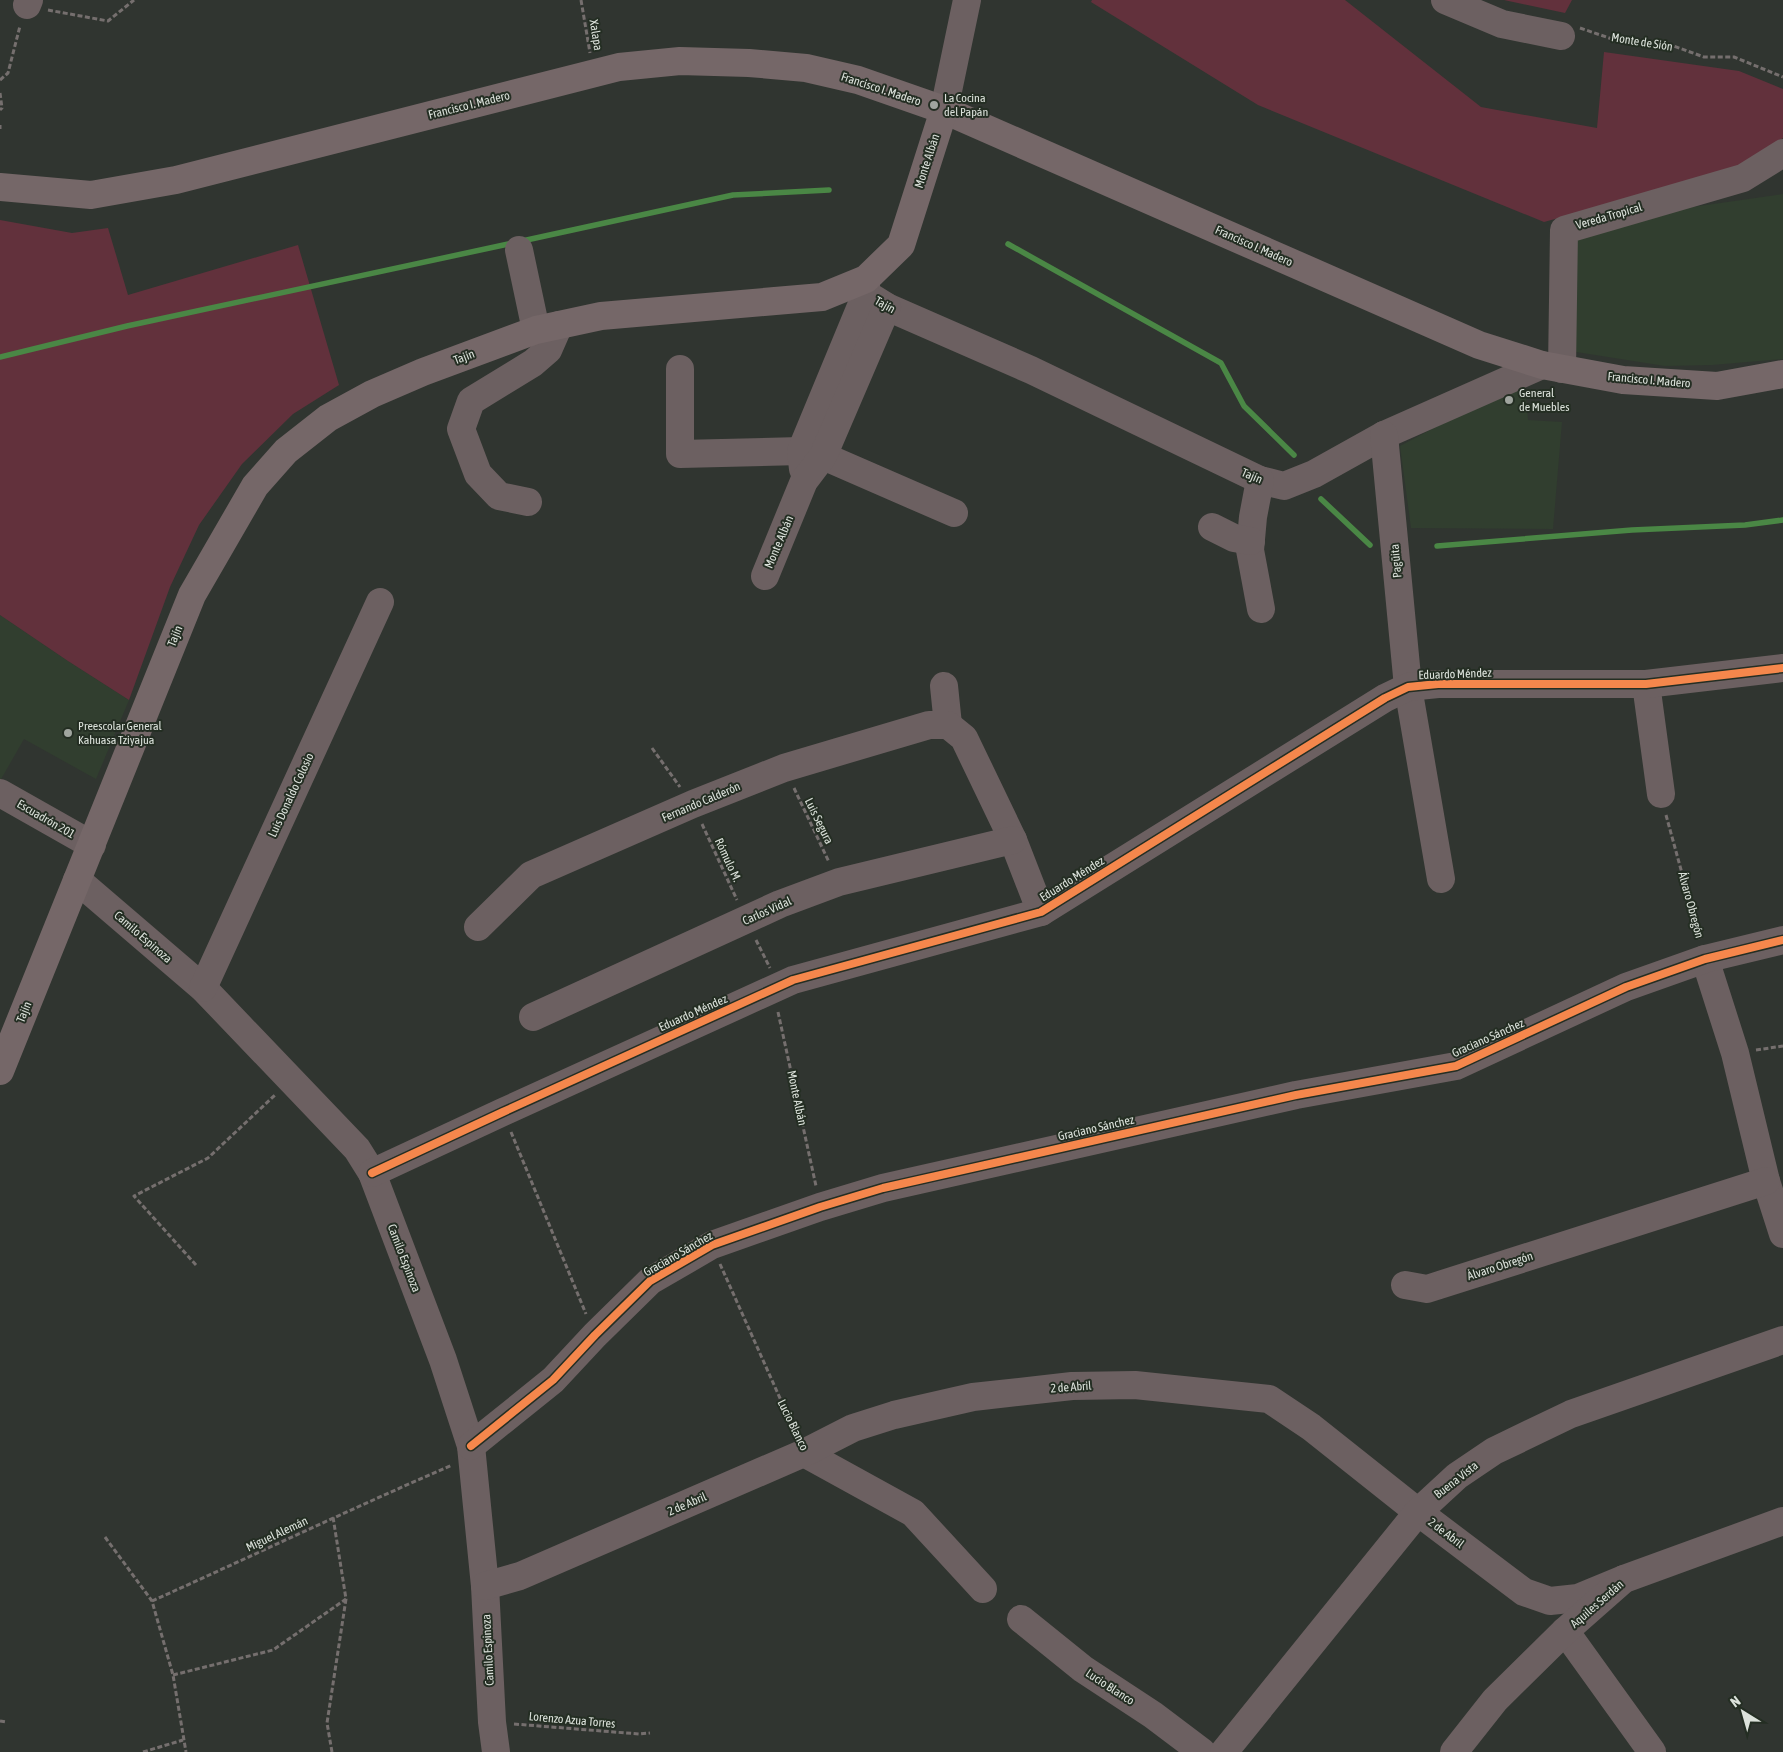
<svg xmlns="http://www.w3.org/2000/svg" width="1783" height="1752" font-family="'Asap Condensed',sans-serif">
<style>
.built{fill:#313e2f}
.green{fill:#62313c}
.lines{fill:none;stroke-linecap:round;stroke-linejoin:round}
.stream{stroke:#4a8745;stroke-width:5.5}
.path{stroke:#756f6e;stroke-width:3;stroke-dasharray:5 2.5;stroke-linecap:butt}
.minor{stroke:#6c6061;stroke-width:28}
.major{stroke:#756768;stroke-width:28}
.cycleway-casing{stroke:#242e23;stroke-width:11}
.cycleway{stroke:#f5874c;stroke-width:8}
.poi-dot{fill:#a0a59f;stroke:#242e23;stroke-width:2}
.labels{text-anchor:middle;stroke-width:4;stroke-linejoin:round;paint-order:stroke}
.street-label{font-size:12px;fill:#dce2db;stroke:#242e23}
.poi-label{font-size:12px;fill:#dce2db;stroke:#242e23;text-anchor:start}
</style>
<rect width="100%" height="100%" fill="#303530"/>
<!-- built -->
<g class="built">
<polygon points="1783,194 1783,359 1712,365 1665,366 1570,351 1575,233 1650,213"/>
<polygon points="1525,389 1528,420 1562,422 1553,529 1411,528 1400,446 1498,394"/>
<polygon points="0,615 68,661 129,700 96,779 24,739 0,781"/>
</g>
<!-- green -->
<g class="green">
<polygon points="1092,0 1345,0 1481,107 1597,128 1604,52 1739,71 1783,89 1783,138 1739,168 1544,222 1258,105 1091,2"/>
<polygon points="1504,0 1572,0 1565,13"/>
<polygon points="0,220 72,233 108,228 128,295 298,245 339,385 293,414 242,464 199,525 170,587 129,700 68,661 0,615"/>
</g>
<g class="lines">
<!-- stream -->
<g class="stream">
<polyline points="522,241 733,195 829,190"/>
<polyline points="1008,244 1221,363 1244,406 1294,455"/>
<polyline points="0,357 127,326 513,243"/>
<polyline points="1321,499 1370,545"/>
<polyline points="1437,546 1632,530 1745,525 1783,520"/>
</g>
<!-- path -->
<g class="path">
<polyline points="581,0 590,53"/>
<polyline points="48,10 108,21 134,0"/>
<polyline points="1580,28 1618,41 1645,45 1668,44 1704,57 1734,57 1783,77"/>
<polyline points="0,80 8,73 20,26"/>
<polyline points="0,93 2,108 0,110"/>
<polyline points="0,125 0,129"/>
<polyline points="652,748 680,787"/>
<polyline points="794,788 829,862"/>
<polyline points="1666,815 1700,939"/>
<polyline points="702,824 737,900"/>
<polyline points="756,940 770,968"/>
<polyline points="778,1012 816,1186"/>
<polyline points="1756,1050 1783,1046"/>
<polyline points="511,1132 586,1314"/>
<polyline points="720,1264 796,1434"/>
<polyline points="196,1265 134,1196 208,1158 275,1095"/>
<polyline points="105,1537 152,1601 173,1675 186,1752"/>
<path d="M152 1601C252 1556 351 1509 452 1465"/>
<polyline points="173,1675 273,1650 346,1599"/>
<polyline points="0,1721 6,1722"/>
<polyline points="514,1724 639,1734 650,1733"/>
<polyline points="143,1752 183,1740"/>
<polyline points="332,1752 327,1723 346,1599 333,1517"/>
</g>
<!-- minor -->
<g class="minor">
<polyline points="1445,0 1502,24 1561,36"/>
<polyline points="27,5 29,0"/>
<polyline points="944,110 967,0"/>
<polyline points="519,250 536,330"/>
<polyline points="866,279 866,294 887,307 1031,370 1260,480 1284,486 1314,474 1384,435 1542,365"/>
<polyline points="680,369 680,454 801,451 823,456 954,513"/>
<polyline points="1562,369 1564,230 1743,178 1783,153"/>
<polyline points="1384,435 1408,687 1441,879"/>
<polyline points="803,469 801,451 866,294"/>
<polyline points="1260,480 1253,517 1250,550 1261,609"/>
<polyline points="528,502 499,496 478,474 461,429 471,401 533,363 548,350 559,325"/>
<polyline points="1212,527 1234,538 1251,541"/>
<polyline points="765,576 804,481 823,456 887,307"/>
<polyline points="1646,684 1661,794"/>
<polyline points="944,686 948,725"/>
<polyline points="0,793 92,845"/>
<polyline points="77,880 203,988 357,1149 372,1173 443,1360 471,1446 485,1586 492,1722 496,1752"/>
<polyline points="478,927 531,875 693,804 784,768 929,725 948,725 964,738 1013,840 1041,912"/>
<polyline points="1705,959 1735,1053 1766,1181 1783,1234"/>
<polyline points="203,988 380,602"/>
<polyline points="533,1017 780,904 839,882 1013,840"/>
<polyline points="372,1173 503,1112 793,980 1041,912 1385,698 1408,687 1438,684 1646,684 1783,668"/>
<polyline points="1405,1285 1427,1289 1766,1181"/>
<polyline points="471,1446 553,1380 595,1335 650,1281 712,1245 820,1207 883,1188 1296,1095 1456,1066 1626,987 1705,959 1783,940"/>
<polyline points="804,1453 913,1513 983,1589"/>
<polyline points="485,1586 520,1576 804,1453 853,1428 894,1415 973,1397 1072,1386 1135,1385 1269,1399 1311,1427 1418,1512 1524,1592 1550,1601 1578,1598 1624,1579"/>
<polyline points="1021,1619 1083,1669 1153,1715 1202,1752"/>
<polyline points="1565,1631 1652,1752"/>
<polyline points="1224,1752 1418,1512 1457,1476 1494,1451 1571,1414 1783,1340"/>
<polyline points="1454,1752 1495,1700 1565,1631 1624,1579 1783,1521"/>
</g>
<!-- major -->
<g class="major">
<polyline points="0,187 91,195 176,180 619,67 680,61 749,63 806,68 858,80 944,110 1479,345 1542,365 1623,380 1717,386 1783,374"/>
<polyline points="0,1071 192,595 255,486 286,451 328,418 372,394 423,372 536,330 601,316 822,297 866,279 901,245 944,110"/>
</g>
<defs>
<g id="cycleway">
<polyline points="372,1173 503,1112 793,980 1041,912 1385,698 1408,687 1438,684 1646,684 1783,668"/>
<polyline points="471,1446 553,1380 595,1335 650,1281 712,1245 820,1207 883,1188 1296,1095 1456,1066 1626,987 1705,959 1783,940"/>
</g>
</defs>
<!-- cycleway casing -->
<use href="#cycleway" class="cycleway-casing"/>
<!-- cycleway -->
<use href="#cycleway" class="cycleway"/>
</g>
<!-- markers -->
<g class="poi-dot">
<circle cx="934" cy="105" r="5"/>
<circle cx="1509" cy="400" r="5"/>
<circle cx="68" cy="733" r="5"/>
</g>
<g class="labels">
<!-- street labels -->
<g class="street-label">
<text transform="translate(596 35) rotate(81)" y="4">Xalapa</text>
<text transform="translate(1642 42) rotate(9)" y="4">Monte de Sión</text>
<text transform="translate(881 89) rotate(18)" y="4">Francisco I. Madero</text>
<text transform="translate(469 105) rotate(-14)" y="4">Francisco I. Madero</text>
<text transform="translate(927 161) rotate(-72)" y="4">Monte Albán</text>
<text transform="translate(1609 216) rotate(-16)" y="4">Vereda Tropical</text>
<text transform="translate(1254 246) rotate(24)" y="4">Francisco I. Madero</text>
<text transform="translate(885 305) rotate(29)" y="4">Tajín</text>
<text transform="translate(464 357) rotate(-21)" y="4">Tajín</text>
<text transform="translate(1649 380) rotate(5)" y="4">Francisco I. Madero</text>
<text transform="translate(1252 476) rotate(23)" y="4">Tajín</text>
<text transform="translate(779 542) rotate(-67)" y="4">Monte Albán</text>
<text transform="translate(1396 561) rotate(-95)" y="4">Pagüita</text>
<text transform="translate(175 636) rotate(-68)" y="4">Tajín</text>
<text transform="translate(1455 674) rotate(-2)" y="4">Eduardo Méndez</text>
<text transform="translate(291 795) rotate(-65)" y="4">Luis Donaldo Colosio</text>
<text transform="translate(701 802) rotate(-23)" y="4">Fernando Calderón</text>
<text transform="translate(46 819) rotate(30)" y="4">Escuadrón 201</text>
<text transform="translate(819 821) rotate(64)" y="4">Luis Segura</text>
<text transform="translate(728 860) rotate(65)" y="4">Rómulo M.</text>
<text transform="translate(1072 879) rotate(-32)" y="4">Eduardo Méndez</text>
<text transform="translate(1691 905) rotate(75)" y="4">Álvaro Obregón</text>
<text transform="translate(767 911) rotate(-24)" y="4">Carlos Vidal</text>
<text transform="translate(143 937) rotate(41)" y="4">Camilo Espinoza</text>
<text transform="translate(24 1012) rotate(-68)" y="4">Tajín</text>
<text transform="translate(693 1013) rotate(-24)" y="4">Eduardo Méndez</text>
<text transform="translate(1488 1038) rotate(-24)" y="4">Graciano Sánchez</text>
<text transform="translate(797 1098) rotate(78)" y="4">Monte Albán</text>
<text transform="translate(1096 1128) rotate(-13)" y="4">Graciano Sánchez</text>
<text transform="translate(678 1254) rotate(-30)" y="4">Graciano Sánchez</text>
<text transform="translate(404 1258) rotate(69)" y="4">Camilo Espinoza</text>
<text transform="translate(1500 1266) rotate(-18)" y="4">Álvaro Obregón</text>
<text transform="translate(1071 1387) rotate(-4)" y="4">2 de Abril</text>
<text transform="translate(793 1425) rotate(64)" y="4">Lucio Blanco</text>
<text transform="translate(1456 1480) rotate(-38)" y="4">Buena Vista</text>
<text transform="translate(687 1504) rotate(-23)" y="4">2 de Abril</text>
<text transform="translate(1446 1533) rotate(37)" y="4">2 de Abril</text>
<text transform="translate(277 1534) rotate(-25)" y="4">Miguel Alemán</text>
<text transform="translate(1597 1604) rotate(-41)" y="4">Aquiles Serdán</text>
<text transform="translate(488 1650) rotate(-93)" y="4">Camilo Espinoza</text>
<text transform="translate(1110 1687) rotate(33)" y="4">Lucio Blanco</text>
<text transform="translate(572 1720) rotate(5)" y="4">Lorenzo Azua Torres</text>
</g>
<!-- poi labels -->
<g class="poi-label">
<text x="944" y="102">La Cocina<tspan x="944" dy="14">del Papán</tspan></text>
<text x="1519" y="397">General<tspan x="1519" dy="14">de Muebles</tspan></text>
<text x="78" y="730">Preescolar General<tspan x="78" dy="14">Kahuasa Tziyajua</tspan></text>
</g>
</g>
<!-- north arrow -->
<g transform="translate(1743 1712) rotate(323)" stroke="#242e23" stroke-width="4" paint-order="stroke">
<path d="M0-4L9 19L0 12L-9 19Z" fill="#dce2db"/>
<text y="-8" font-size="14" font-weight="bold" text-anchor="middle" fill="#dce2db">N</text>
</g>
</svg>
